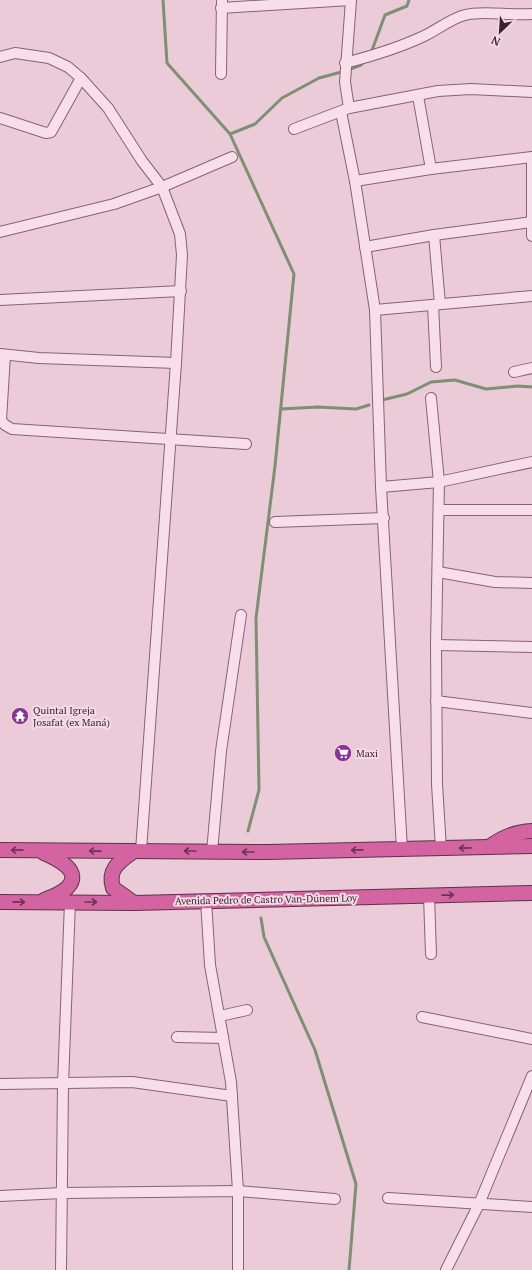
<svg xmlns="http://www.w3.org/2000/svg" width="532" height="1270" font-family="'PT Serif',serif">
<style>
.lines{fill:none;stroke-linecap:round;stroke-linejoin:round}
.stream{stroke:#7d9072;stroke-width:3}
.minor-casing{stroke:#896077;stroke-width:12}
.highway-casing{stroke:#57344a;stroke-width:16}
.minor{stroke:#f7dee9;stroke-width:10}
.highway{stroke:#d464a1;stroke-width:14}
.oneway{stroke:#683653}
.labels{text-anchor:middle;stroke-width:4;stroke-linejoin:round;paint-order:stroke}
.poi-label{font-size:10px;fill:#3a2231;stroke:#f4dbe5;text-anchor:start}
.street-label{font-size:10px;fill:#3a2231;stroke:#f4dbe5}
</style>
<rect width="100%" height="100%" fill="#eccbd9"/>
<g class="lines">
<!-- stream -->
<g class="stream">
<polyline points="163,0 167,63 230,134 294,274 275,466 256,618 259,790 248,831"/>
<polyline points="371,53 385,15 407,6 409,0"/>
<polyline points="230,134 255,124 282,98 319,78 345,71 361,65 364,62"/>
<polyline points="382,400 407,394 431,382 455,380 486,389 518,386 532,387"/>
<polyline points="281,409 318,407 356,409 369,405"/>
<polyline points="261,918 264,937 315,1050 356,1184 349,1270"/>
</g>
<defs>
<g id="minor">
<polyline points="221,8 351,0"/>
<polyline points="0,57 15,53 49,58 68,67 81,78 108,108 142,161 162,187 180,234 182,255 176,363 141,851"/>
<path d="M345 63C372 56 399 48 424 36 437 30 450 19 465 15 482 10 512 16 532 14"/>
<polyline points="221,74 222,0"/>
<polyline points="418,96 431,169"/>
<polyline points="349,108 345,82 351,0"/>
<polyline points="341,112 355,181 375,310 381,487 402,849"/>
<polyline points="0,118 46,133 51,132 81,78"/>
<polyline points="294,129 349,108 438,91 471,89 532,92"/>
<polyline points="532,157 532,236"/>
<polyline points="355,181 431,169 532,157"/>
<polyline points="0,232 114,204 162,187 232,157"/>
<polyline points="434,235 440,304"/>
<polyline points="365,247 434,235 532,222"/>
<polyline points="0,300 181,291"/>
<polyline points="433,305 436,367"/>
<polyline points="375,310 532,296"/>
<polyline points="0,354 39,358 176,363"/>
<polyline points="5,355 1,420 5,425 12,429 246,444"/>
<polyline points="514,372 532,368"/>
<polyline points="431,398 439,482 436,645 437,784 441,849"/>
<polyline points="381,487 439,482 532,462"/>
<polyline points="439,510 532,510"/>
<polyline points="275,522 384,518"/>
<polyline points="438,572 495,582 532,583"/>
<polyline points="436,645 532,647"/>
<polyline points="436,701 532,713"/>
<polyline points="212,852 221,751 241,615"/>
<polyline points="429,896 431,954"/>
<polyline points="206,900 210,965 231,1082 238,1191 238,1270"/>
<polyline points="220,1016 247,1010"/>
<polyline points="422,1017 532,1039"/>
<polyline points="177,1037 223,1038"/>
<polyline points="0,1084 132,1082 232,1096"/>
<polyline points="0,1196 62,1193 238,1191 335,1199"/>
<polyline points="388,1198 532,1207"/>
<polyline points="61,1270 63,1084 70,902"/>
<polyline points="446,1270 479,1204 532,1076"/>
</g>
<g id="highway">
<path d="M489 847C503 837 515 832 532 831"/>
<polyline points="0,850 267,852 532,846"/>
<path d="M134 851C120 861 107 869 113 888L134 903"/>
<path d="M44 853C56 858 84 871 67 888 61 894 52 897 44 900"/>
<polyline points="0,902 134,903 532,893"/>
</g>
</defs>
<!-- minor casing -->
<use href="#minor" class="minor-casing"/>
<!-- highway casing -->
<use href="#highway" class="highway-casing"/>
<!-- minor -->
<use href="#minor" class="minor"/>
<!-- highway -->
<use href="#highway" class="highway"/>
</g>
<!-- one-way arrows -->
<defs><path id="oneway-shaft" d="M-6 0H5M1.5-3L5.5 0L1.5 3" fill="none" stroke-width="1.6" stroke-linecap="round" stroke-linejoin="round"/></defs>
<g class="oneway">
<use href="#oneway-shaft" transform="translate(465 848) rotate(179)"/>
<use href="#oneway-shaft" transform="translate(17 850) rotate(179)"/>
<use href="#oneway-shaft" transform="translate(357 850) rotate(179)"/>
<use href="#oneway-shaft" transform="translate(95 851) rotate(-179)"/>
<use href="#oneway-shaft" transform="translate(190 851) rotate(-180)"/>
<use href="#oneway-shaft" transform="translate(248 852) rotate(180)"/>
<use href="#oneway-shaft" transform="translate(448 895) rotate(-1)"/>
<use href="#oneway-shaft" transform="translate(19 902) rotate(1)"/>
<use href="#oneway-shaft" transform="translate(91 902)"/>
</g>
<!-- icons -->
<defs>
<symbol id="temple-disc" viewBox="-11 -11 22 22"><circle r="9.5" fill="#893494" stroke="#f4dbe5"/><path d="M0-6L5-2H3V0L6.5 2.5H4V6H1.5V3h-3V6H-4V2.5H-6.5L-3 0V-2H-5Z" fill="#fff"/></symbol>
<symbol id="supermarket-disc" viewBox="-11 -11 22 22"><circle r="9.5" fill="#893494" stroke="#f4dbe5"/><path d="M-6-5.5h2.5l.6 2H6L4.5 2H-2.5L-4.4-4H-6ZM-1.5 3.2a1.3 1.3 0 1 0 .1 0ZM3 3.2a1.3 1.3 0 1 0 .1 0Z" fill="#fff"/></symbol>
</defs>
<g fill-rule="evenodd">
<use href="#temple-disc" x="10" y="706" width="20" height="20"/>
<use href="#supermarket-disc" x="333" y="743" width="20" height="20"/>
</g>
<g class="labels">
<!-- poi labels -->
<g class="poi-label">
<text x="33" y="714">Quintal Igreja<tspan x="33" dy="12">Josafat (ex Maná)</tspan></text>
<text x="356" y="757">Maxi</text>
</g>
<!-- street labels -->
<g class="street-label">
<text transform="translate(266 899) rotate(-1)" y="4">Avenida Pedro de Castro Van-Dúnem Loy</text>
</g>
</g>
<!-- north arrow -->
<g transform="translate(500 32) rotate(205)" stroke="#f4dbe5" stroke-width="3" paint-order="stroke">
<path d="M0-3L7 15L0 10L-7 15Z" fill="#3a2231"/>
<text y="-6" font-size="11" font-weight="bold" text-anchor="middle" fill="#3a2231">N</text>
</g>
</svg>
